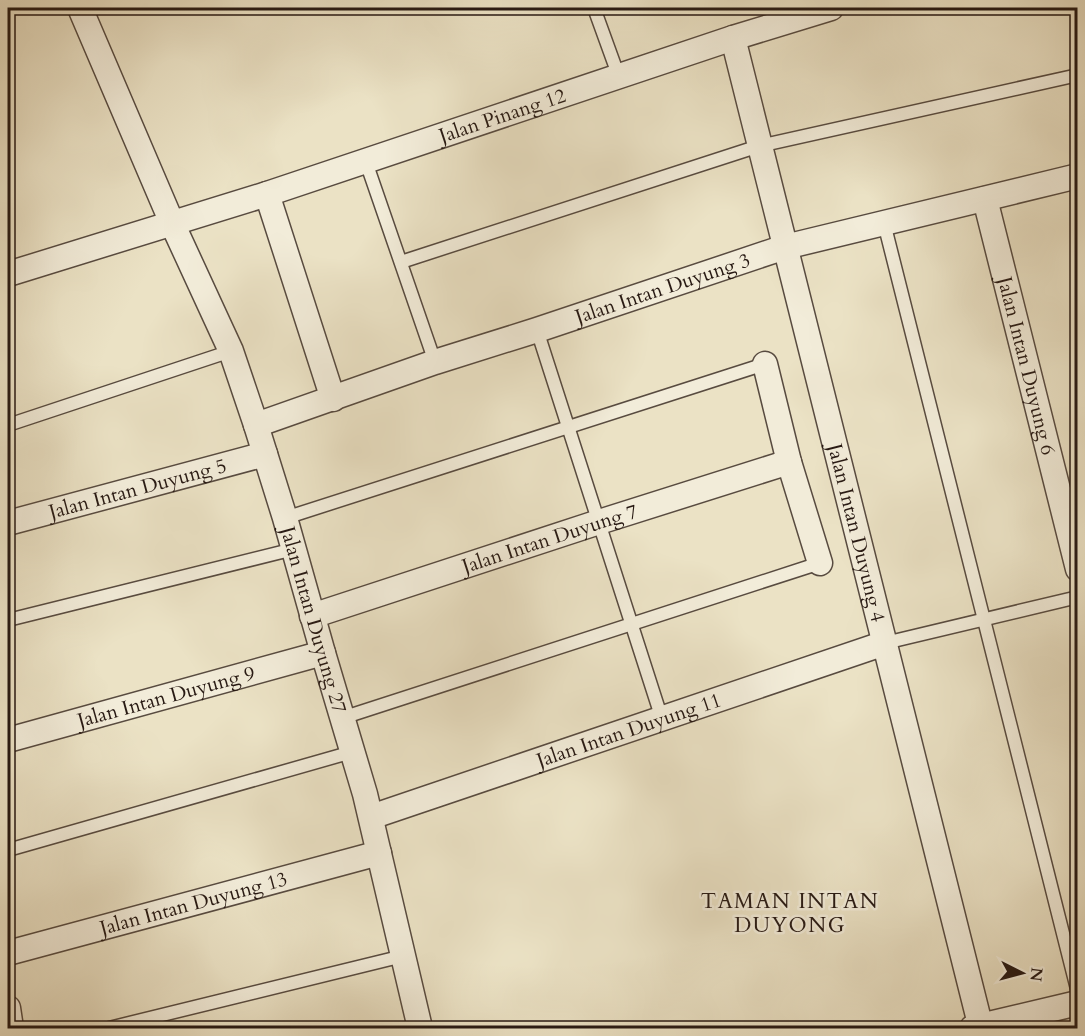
<svg xmlns="http://www.w3.org/2000/svg" width="1085" height="1036" font-family="Cardo,serif">
<style>
.lines{fill:none;stroke-linecap:round;stroke-linejoin:round}
.lane-casing{stroke:#584b40;stroke-width:15}
.street-casing{stroke:#584b40;stroke-width:27}
.lane{stroke:#f2ecd9;stroke-width:12}
.street{stroke:#f2ecd9;stroke-width:24}
.labels{text-anchor:middle;stroke-width:5;stroke-linejoin:round;paint-order:stroke}
.street-label{font-size:20px;fill:#271913;stroke:#f2ecd9}
.neighbourhood-label{font-size:21px;letter-spacing:1.5px;fill:#271913;stroke:#f2ecd9}
</style>
<rect width="100%" height="100%" fill="#ebe2c5"/>
<filter id="stains"><feTurbulence type="fractalNoise" baseFrequency=".00333" numOctaves="4"/><feColorMatrix values="0 0 0 0 .2 0 0 0 0 .09 0 0 0 0 .02 0 0 0 .5 -.17"/></filter>
<radialGradient id="worn" r=".72"><stop offset=".6" stop-color="#630" stop-opacity="0"/><stop offset="1" stop-color="#630" stop-opacity=".3"/></radialGradient>
<g class="lines">
<defs>
<g id="lane">
<polyline points="594,8 619,77"/>
<polyline points="366,162 435,362"/>
<polyline points="884,223 1078,993"/>
<polyline points="401,262 759,146 1078,75"/>
<polyline points="537,330 662,719"/>
<polyline points="8,425 231,351"/>
<polyline points="285,518 765,364"/>
<polyline points="8,620 294,549"/>
<polyline points="885,643 1078,597"/>
<polyline points="342,718 820,563"/>
<polyline points="8,850 352,752"/>
<polyline points="109,1028 403,956"/>
</g>
<g id="street">
<path id="s1" d="M80 8 172 223 231 351 256 425 285 518 323 653 365 794 420 1028"/>
<path id="s2" d="M733 38 981 1028"/>
<polyline points="267,194 333,399"/>
<path id="s3" d="M985 199 1078 569"/>
<path id="s4" d="M8 274 267 194 733 38 831 8"/>
<polyline points="765,364 789,462 820,563"/>
<path id="s5" d="M256 425 435 362 537 330 785 247 1078 176"/>
<path id="s6" d="M8 523 265 454"/>
<path id="s7" d="M312 616 599 522 789 462"/>
<path id="s8" d="M8 740 323 653"/>
<path id="s9" d="M371 817 885 643"/>
<path id="s10" d="M8 953 379 853"/>
<polyline points="8,1008 11,1028"/>
<polyline points="972,1028 1078,1003"/>
</g>
</defs>
<!-- lane casing -->
<use href="#lane" class="lane-casing"/>
<!-- street casing -->
<use href="#street" class="street-casing"/>
<!-- lane -->
<use href="#lane" class="lane"/>
<!-- street -->
<use href="#street" class="street"/>
</g>
<g class="labels">
<!-- street labels -->
<g class="street-label">
<text dy="7" stroke="none"><textPath href="#s4" startOffset="519">Jalan Pinang 12</textPath></text>
<text dy="7" stroke="none"><textPath href="#s5" startOffset="429">Jalan Intan Duyung 3</textPath></text>
<text dy="7" stroke="none"><textPath href="#s3" startOffset="172">Jalan Intan Duyung 6</textPath></text>
<text dy="7" stroke="none"><textPath href="#s6" startOffset="134">Jalan Intan Duyung 5</textPath></text>
<text dy="7" stroke="none"><textPath href="#s2" startOffset="510">Jalan Intan Duyung 4</textPath></text>
<text dy="7" stroke="none"><textPath href="#s7" startOffset="250">Jalan Intan Duyung 7</textPath></text>
<text dy="7" stroke="none"><textPath href="#s1" startOffset="656">Jalan Intan Duyung 27</textPath></text>
<text dy="7" stroke="none"><textPath href="#s8" startOffset="164">Jalan Intan Duyung 9</textPath></text>
<text dy="7" stroke="none"><textPath href="#s9" startOffset="272">Jalan Intan Duyung 11</textPath></text>
<text dy="7" stroke="none"><textPath href="#s10" startOffset="192">Jalan Intan Duyung 13</textPath></text>
</g>
<!-- neighbourhood labels -->
<g class="neighbourhood-label">
<text x="790" y="908">TAMAN INTAN<tspan x="790" dy="24">DUYONG</tspan></text>
</g>
</g>
<!-- margin -->
<rect width="1085" height="1036" fill="none" stroke="#ebe2c5" stroke-width="30"/>
<rect x="9" y="9" width="1067" height="1018" fill="none" stroke="#271913" stroke-width="3"/>
<rect x="15" y="15" width="1055" height="1006" fill="none" stroke="#271913" stroke-width="1.5"/>
<!-- north arrow -->
<g transform="translate(1022 973) rotate(96)" stroke="#f2ecd9" stroke-width="4.5" paint-order="stroke">
<path d="M0-4.5L10 22L0 15L-10 22Z" fill="#271913"/>
<text y="-9" font-size="16" font-weight="bold" text-anchor="middle" fill="#271913">N</text>
</g>
<rect width="100%" height="100%" filter="url(#stains)"/>
<rect width="100%" height="100%" fill="url(#worn)"/>
</svg>
